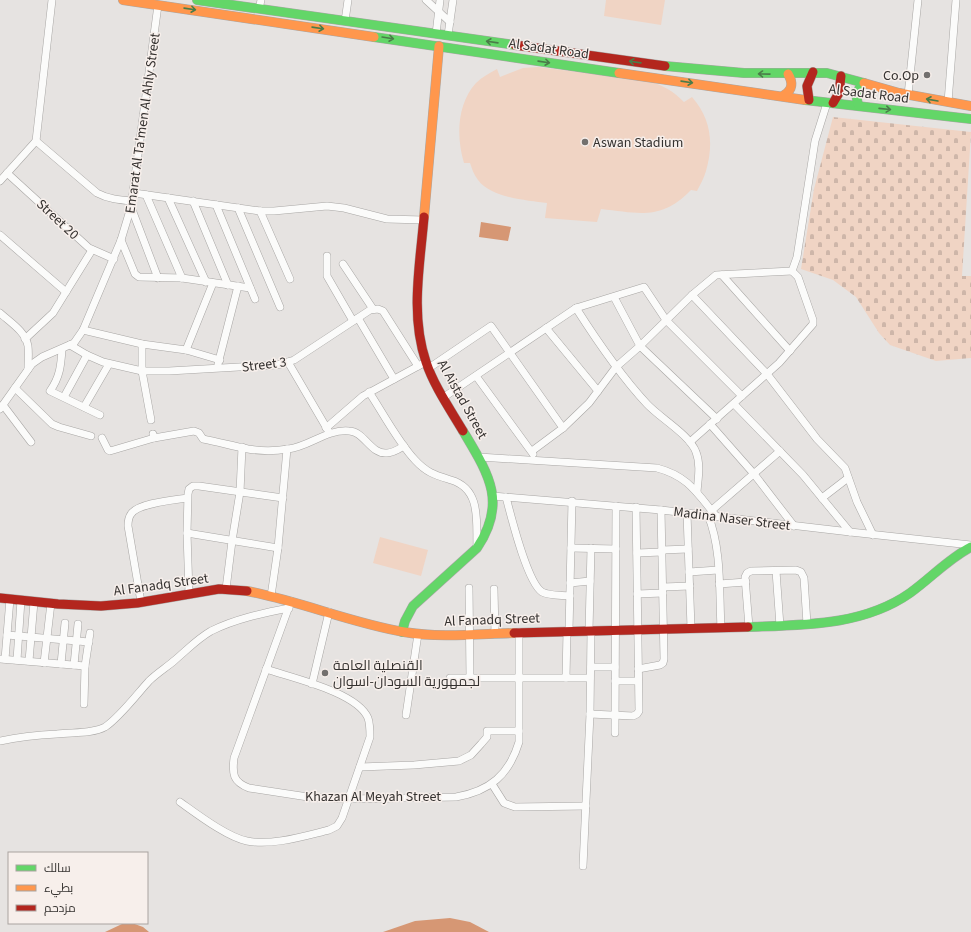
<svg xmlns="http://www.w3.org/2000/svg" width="971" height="932" font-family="'Source Sans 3',Cairo,sans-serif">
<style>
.cemetery{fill:url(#cemetery-stones)}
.garden{fill:#f0d4c4}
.water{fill:#d69774}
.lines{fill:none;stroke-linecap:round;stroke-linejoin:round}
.street-casing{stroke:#a8a6a4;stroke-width:8}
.fast-casing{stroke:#a8a6a4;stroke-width:10}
.slow-casing{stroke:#a8a6a4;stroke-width:10}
.jam-casing{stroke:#a8a6a4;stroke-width:10}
.street{stroke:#fbfbfa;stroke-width:7}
.fast{stroke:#63d668;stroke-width:9}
.slow{stroke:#ff974d;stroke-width:9}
.jam{stroke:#b3261e;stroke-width:9}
.oneway{stroke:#4a7c49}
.poi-dot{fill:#73706e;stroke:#f7efeb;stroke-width:1.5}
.labels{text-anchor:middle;stroke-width:3;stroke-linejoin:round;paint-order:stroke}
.street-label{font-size:14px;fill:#353230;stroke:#f7efeb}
.poi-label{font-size:14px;fill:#353230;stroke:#f7efeb;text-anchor:start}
</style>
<defs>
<pattern id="cemetery-stones" width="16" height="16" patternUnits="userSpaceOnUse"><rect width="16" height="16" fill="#f0d4c4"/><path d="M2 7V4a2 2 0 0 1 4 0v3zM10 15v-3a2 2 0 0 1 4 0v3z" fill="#ceb6a9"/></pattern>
</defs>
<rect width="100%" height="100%" fill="#e6e3e1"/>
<!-- cemetery -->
<polygon class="cemetery" points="833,117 971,132 962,276 971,276 971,358 936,361 890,345 879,333 856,297 833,280 801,269 814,189"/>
<!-- garden -->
<g class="garden">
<polygon points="606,0 665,0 661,25 604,16"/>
<path d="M538 67 649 81C664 86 673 91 684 102L692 97C711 119 714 143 706 171 704 178 700 185 697 191L691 190C661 221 639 213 601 209L597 222 545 218 547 203C527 200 491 198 478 180 474 175 472 169 470 163H464C456 136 457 104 476 83 482 77 490 73 497 69L500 77 523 68Z"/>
<polygon points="380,537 428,550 421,576 373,563"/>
</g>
<!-- water -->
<g class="water">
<polygon points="481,222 511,227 508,241 479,237"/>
<polygon points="450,918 470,922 489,932 383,932 415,921"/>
<polygon points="132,923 143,927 149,932 105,932 122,924"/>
</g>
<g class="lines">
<defs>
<g id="street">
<polyline points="426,0 450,22"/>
<polyline points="259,9 261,0"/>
<polyline points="345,21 348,0"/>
<polyline points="436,34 440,0"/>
<polyline points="448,35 453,0"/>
<polyline points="908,95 918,0"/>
<polyline points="948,102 956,0"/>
<path d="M36 141 97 193C108 199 120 200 132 201"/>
<polyline points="7,173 89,248 114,259"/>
<polyline points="0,181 36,141 52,0"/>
<polyline points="134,193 260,211 274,211 327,206 344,208 387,219 423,220"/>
<polyline points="146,195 182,278"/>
<polyline points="168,198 206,282"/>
<polyline points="193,201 228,285"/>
<polyline points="216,205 255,299"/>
<polyline points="131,207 158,278"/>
<polyline points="238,208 280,307"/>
<polyline points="260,211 290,279"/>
<polyline points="0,235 66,292"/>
<polyline points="121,240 135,274 139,277 182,278 250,288"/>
<polyline points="327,256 327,276 353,321"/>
<polyline points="343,264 373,309"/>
<polyline points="722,275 790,351"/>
<polyline points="692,295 767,374 817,439 845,468 857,502 873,535"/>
<polyline points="614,297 640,346 717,419"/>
<path d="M576 308C597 341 620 375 647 404 660 418 690 435 696 452 701 465 698 479 697 492"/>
<path d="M0 313C10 322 26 332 28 346 29 354 28 361 28 369"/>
<polyline points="358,318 394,379"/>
<polyline points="546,328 598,391 589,403 563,428"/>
<polyline points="83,330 142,344 186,350 220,360"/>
<polyline points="25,339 53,313 92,250"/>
<polyline points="142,344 142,371 151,420"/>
<polyline points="70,345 87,355 103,362 142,371 169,371 275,365 282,364 294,360 370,310 378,309 383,311 418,366"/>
<path d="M62 349C61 365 60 377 50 391L100 415"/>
<polyline points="186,350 213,283"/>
<polyline points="288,362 329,432"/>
<polyline points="218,364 238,286"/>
<polyline points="429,368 491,326 563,428 532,451"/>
<polyline points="476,376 533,454"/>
<polyline points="15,388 52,424 59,427 91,436"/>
<polyline points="598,391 616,367 640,346 692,295 716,275 792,271 797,257 815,141 827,103"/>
<path d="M369 392C383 413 398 442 415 460 427 473 435 475 451 480 482 489 476 523 477 548"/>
<polyline points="64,397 87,355"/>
<polyline points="444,397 576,308 644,287 666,320 742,396"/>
<polyline points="734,404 803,475 850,532"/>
<polyline points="3,405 31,442"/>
<polyline points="84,407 109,364"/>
<polyline points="0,409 32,364 42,357 74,343 83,330 121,240 131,207 158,5"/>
<polyline points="710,424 754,474 794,526"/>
<polyline points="326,428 363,396 422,364"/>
<path d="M153 434 154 438 194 431 199 433 203 439C218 442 233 446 248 449 260 451 276 451 288 449 309 447 326 429 349 431 364 431 371 455 387 453 393 453 399 449 404 446"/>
<polyline points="102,438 108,450 110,451 154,438"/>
<polyline points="690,442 779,363 813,324 813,320 798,277 792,271"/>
<path d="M479 457 657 468C688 476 697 493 716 516"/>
<polyline points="493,496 661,510 850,532 971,545"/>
<path d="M506 497C511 516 527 582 542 592 550 596 561 595 570 596"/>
<polyline points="822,498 848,478"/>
<polyline points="712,510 780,451"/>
<polyline points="687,513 691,628"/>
<path d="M708 515C722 550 719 591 721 628"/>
<polyline points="187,533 278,548"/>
<polyline points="571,548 616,549"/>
<polyline points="662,550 688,549"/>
<polyline points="637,553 662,552"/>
<polyline points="776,571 780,626"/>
<polyline points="689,572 718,570"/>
<polyline points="570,583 590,581"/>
<polyline points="719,584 746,582"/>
<polyline points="663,587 690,586"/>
<polyline points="469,588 470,678"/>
<polyline points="226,589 232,541 240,492 242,447"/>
<polyline points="494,589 495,634"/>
<polyline points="189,593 187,533 188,494 189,489 193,486 199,486 283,498"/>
<polyline points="637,594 663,593"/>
<polyline points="271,596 278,548 287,449"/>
<path d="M291 601 234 758C232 774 233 782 249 788L308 797 349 799 456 797C490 791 509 775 519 742V632"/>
<path d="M141 602 128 526C128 522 128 518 131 514 138 503 174 500 187 498"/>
<polyline points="749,627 745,577 747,573 751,571 796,570 801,572 804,578 807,624"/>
<polyline points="569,631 572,501"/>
<polyline points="589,631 591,548"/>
<polyline points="7,635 89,642"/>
<polyline points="0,659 85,666"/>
<polyline points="5,659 10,599"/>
<polyline points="17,660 21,600"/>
<polyline points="29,661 34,602"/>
<polyline points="44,663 51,603"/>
<polyline points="61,664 65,623"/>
<polyline points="74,665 78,624"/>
<polyline points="591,667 615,667"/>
<polyline points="638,669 660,665 663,663 664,659 661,510"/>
<polyline points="450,678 590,678"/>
<polyline points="566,678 567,631"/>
<polyline points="615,681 638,681"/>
<polyline points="312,684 329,612"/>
<polyline points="84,704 85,666 90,633"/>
<polyline points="590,714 633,716 637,714 639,711 636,507"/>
<polyline points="406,715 418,634"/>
<polyline points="615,733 616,506"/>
<path d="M0 741C19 737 38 735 57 734 72 732 92 734 105 727 119 718 138 693 149 681 157 673 167 667 175 660 187 650 197 639 211 631 235 619 263 613 289 608"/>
<polyline points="360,767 414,765 459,761 471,755 481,744 487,737 487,731 519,731"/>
<polyline points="492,784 504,803 515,807 586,806"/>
<path d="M180 802C197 814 227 837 247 841 272 846 304 836 329 830L337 826 342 818 370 737C370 730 370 724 368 718 357 692 292 678 266 669"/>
<polyline points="583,866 590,714 591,631"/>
</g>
<g id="fast">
<polyline points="197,0 515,45"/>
<polyline points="374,37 619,73"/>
<polyline points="665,66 744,73 827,73 864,83"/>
<polyline points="805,100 971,119"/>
<path d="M859 106C855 97 856 91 863 84"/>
<path d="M748 627C803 625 863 626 910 593 931 578 948 559 971 547"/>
<path d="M402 632 405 621 413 606 477 548C508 502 488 473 463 431"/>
</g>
<g id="slow">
<polyline points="123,0 374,37"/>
<polyline points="619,73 805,100"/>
<polyline points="864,83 899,93 971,106"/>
<path d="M784 95C793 90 793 82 788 74"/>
<polyline points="424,217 439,46"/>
<path d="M247 591C300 601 351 623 404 632 440 638 477 634 514 633"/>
</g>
<g id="jam">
<polyline points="515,45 665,66"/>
<polyline points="809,100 807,86 813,72"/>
<polyline points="833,103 839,93 841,76"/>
<path d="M424 217C420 265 410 315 426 362 434 386 450 409 463 431"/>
<polyline points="0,598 58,604 101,606 137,603 219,589 247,591"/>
<polyline points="514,633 748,627"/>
</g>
</defs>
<!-- street casing -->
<use href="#street" class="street-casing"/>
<!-- fast casing -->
<use href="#fast" class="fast-casing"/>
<!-- slow casing -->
<use href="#slow" class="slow-casing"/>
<!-- jam casing -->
<use href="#jam" class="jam-casing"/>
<!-- street -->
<use href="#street" class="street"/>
<!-- fast -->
<use href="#fast" class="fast"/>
<!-- slow -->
<use href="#slow" class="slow"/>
<!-- jam -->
<use href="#jam" class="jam"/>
</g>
<!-- one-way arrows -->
<defs><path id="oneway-shaft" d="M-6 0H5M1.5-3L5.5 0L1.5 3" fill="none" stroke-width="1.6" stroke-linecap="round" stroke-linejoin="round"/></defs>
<g class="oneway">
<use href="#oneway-shaft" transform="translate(190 9) rotate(8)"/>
<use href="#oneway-shaft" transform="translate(318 28) rotate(8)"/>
<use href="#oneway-shaft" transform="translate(388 38) rotate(9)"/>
<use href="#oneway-shaft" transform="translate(492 42) rotate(-172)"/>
<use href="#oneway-shaft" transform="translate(544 62) rotate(8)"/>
<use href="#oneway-shaft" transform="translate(635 62) rotate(-172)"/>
<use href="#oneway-shaft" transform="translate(764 74) rotate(-179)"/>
<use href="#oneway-shaft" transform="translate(687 82) rotate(8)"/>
<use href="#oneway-shaft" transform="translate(932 100) rotate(-170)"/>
<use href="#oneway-shaft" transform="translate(885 109) rotate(6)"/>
</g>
<!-- markers -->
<g class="poi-dot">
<circle cx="927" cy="75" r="4"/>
<circle cx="585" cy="142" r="4"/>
<circle cx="325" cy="673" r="4"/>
</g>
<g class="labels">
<!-- street labels -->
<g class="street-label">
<text transform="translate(549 48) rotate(8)" y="5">Al Sadat Road</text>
<text transform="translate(869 93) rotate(7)" y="5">Al Sadat Road</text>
<text transform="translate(142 123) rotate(-82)" y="5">Emarat Al Ta'men Al Ahly Street</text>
<text transform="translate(58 219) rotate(43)" y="5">Street 20</text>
<text transform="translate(264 364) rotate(-7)" y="5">Street 3</text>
<text transform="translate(463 399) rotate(61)" y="5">Al Aistad Street</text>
<text transform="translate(732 518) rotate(7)" y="5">Madina Naser Street</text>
<text transform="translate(161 584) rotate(-8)" y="5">Al Fanadq Street</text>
<text transform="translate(492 619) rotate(-2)" y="5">Al Fanadq Street</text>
<text x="373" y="801">Khazan Al Meyah Street</text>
</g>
<!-- poi labels -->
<g class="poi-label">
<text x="919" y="80" text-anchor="end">Co.Op</text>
<text x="593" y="147">Aswan Stadium</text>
<text x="333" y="670">القنصلية العامة<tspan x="333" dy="16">لجمهورية السودان-اسوان</tspan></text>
</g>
</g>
<!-- legend -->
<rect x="8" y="852" width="140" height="72" fill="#f7efeb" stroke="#a9a3a0"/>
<rect x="16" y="865" width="20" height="6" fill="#63d668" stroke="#a9a3a0"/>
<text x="44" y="872" font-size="12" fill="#353230">سالك</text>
<rect x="16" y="885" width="20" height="6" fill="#ff974d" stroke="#a9a3a0"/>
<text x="44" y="892" font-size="12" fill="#353230">بطيء</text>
<rect x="16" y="905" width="20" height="6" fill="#b3261e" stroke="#a9a3a0"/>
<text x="44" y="912" font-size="12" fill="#353230">مزدحم</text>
</svg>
